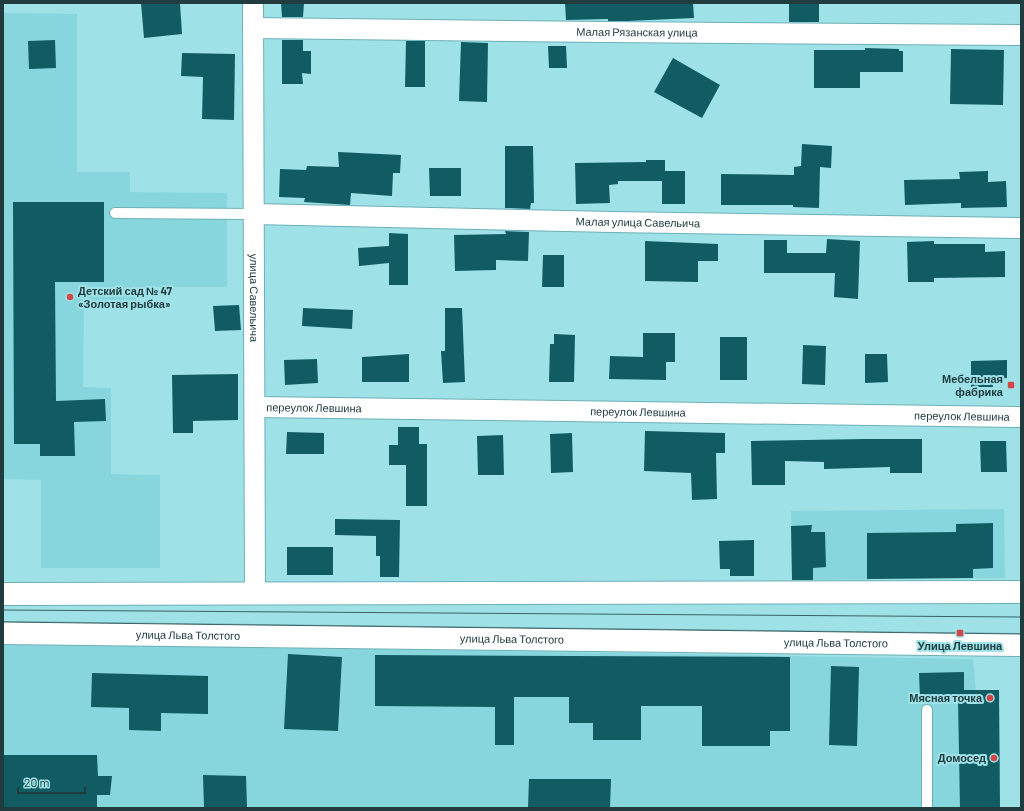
<svg xmlns="http://www.w3.org/2000/svg" width="1024" height="811" font-family="Barlow,sans-serif">
<style>
.built{fill:#88d6dd}
.building{fill:#115c62}
.lines{fill:none;stroke-linecap:round;stroke-linejoin:round}
.service-casing{stroke:#6db0b6;stroke-width:12}
.minor-casing{stroke:#6db0b6;stroke-width:22}
.tertiary-casing{stroke:#6db0b6;stroke-width:24}
.service{stroke:#fff;stroke-width:10}
.minor{stroke:#fff;stroke-width:20}
.tertiary{stroke:#fff;stroke-width:22}
.tram{stroke:#3d6265;stroke-width:1}
.poi-dot{fill:#d54648;stroke:#9ee2e8;stroke-width:1.5}
.labels{text-anchor:middle;stroke-width:4;stroke-linejoin:round;paint-order:stroke}
.street-label{font-size:11px;fill:#203c3f;stroke:#9ee2e8}
.poi-label{font-size:11px;font-weight:bold;fill:#203c3f;stroke:#9ee2e8;text-anchor:end}
</style>
<rect width="100%" height="100%" fill="#9ee2e8"/>
<!-- built -->
<g class="built">
<polygon points="3,13 77,14 77,172 130,172 130,192 227,193 227,287 136,287 136,307 84,307 83,387 111,388 111,474 160,475 160,568 41,568 41,480 3,479"/>
<polygon points="1004,509 1005,578 792,580 791,511"/>
<polygon points="3,643 973,659 976,690 999,690 1000,808 3,808"/>
</g>
<!-- building -->
<g class="building">
<polygon points="141,3 180,3 182,34 144,38"/>
<polygon points="281,3 304,3 303,17 282,17"/>
<polygon points="565,3 693,3 694,18 628,21 608,21 608,19 566,20"/>
<rect x="789" y="3" width="30" height="19"/>
<polygon points="55,40 56,68 29,69 28,41"/>
<polygon points="282,40 303,40 303,51 311,51 311,74 302,73 303,84 282,84"/>
<polygon points="406,41 425,41 425,87 405,87"/>
<polygon points="461,42 488,43 487,102 459,101"/>
<polygon points="548,46 566,46 567,68 549,68"/>
<polygon points="865,48 899,49 899,51 903,51 903,72 860,72 860,88 814,88 814,50 865,50"/>
<polygon points="951,49 1004,50 1003,105 950,104"/>
<polygon points="182,53 235,54 234,120 202,119 203,77 181,76"/>
<polygon points="673,58 720,85 702,118 654,92"/>
<polygon points="802,144 832,146 831,168 820,167 819,208 793,207 793,205 721,205 721,174 794,175 794,167 801,166"/>
<polygon points="505,146 533,146 534,203 531,203 530,209 505,208"/>
<polygon points="338,152 401,155 400,173 393,173 392,196 351,193 350,205 304,202 305,198 279,197 280,169 306,170 307,166 339,167"/>
<polygon points="646,160 665,160 665,171 685,171 685,204 662,204 662,181 618,181 618,184 609,185 610,203 576,204 575,163 646,162"/>
<polygon points="429,168 461,168 461,196 430,196"/>
<polygon points="988,171 988,182 1006,181 1007,207 961,208 961,203 905,205 904,180 960,179 959,172"/>
<polygon points="13,202 104,202 104,282 55,282 56,401 105,399 106,421 74,422 75,456 40,456 40,444 14,444"/>
<polygon points="505,231 529,232 528,261 496,260 496,270 455,271 454,235 506,234"/>
<polygon points="389,233 408,234 408,285 389,285 389,263 359,266 358,248 389,246"/>
<polygon points="827,239 860,241 858,299 834,297 835,273 764,273 764,240 787,240 787,253 826,253"/>
<polygon points="645,241 718,244 718,261 698,261 698,282 645,281"/>
<polygon points="934,241 934,244 985,244 985,252 1005,251 1005,277 934,278 934,282 908,282 907,242"/>
<polygon points="543,255 564,255 564,287 542,287"/>
<polygon points="239,305 241,330 215,331 213,306"/>
<polygon points="303,308 353,310 352,329 302,326"/>
<polygon points="445,308 462,308 465,382 443,383 441,351 445,351"/>
<polygon points="643,333 675,333 675,362 666,362 666,380 609,379 610,356 643,357"/>
<polygon points="554,334 575,335 574,382 549,382 550,344 554,344"/>
<rect x="720" y="337" width="27" height="43"/>
<polygon points="803,345 826,346 825,385 802,384"/>
<polygon points="409,354 409,382 362,382 362,357"/>
<polygon points="865,354 887,354 888,382 865,383"/>
<polygon points="317,359 318,383 285,385 284,360"/>
<polygon points="1007,360 1007,378 992,379 993,387 971,387 971,361"/>
<polygon points="238,374 238,420 193,421 193,433 173,433 172,375"/>
<polygon points="398,427 419,427 419,444 427,444 427,506 406,506 406,465 389,465 389,445 398,445"/>
<polygon points="645,431 725,433 725,453 716,453 717,499 692,500 691,473 644,471"/>
<polygon points="287,432 324,433 324,454 286,454"/>
<polygon points="572,433 573,472 551,473 550,434"/>
<polygon points="503,435 504,475 478,475 477,436"/>
<polygon points="864,439 922,439 922,473 890,473 890,467 824,469 824,462 785,461 785,485 752,485 751,441"/>
<polygon points="980,441 1006,441 1007,472 981,472"/>
<polygon points="335,519 400,520 399,577 380,577 380,556 376,556 376,536 335,535"/>
<polygon points="993,523 993,568 973,569 973,578 867,579 867,533 956,532 956,524"/>
<polygon points="812,525 811,532 825,532 826,567 813,568 813,580 792,580 791,526"/>
<polygon points="754,540 754,576 730,576 730,569 720,569 719,541"/>
<rect x="287" y="547" width="46" height="28"/>
<polygon points="288,654 342,657 338,731 284,729"/>
<polygon points="375,655 790,657 790,731 770,731 770,746 702,746 702,706 641,706 641,740 593,740 593,723 569,723 569,697 514,697 514,745 495,745 495,707 375,706"/>
<polygon points="831,666 859,667 857,746 829,745"/>
<polygon points="964,672 964,690 999,690 1000,808 960,808 958,698 920,698 919,673"/>
<polygon points="92,673 208,676 208,714 161,713 161,731 129,730 129,708 91,707"/>
<polygon points="3,755 97,755 98,776 112,776 110,795 97,795 97,808 3,808"/>
<polygon points="203,775 246,776 247,808 204,808"/>
<polygon points="529,779 611,779 610,808 528,808"/>
</g>
<g class="lines">
<defs>
<g id="service">
<polyline points="115,213 254,214"/>
<polyline points="927,710 927,808"/>
</g>
<g id="minor">
<path id="s1" d="M253 3 255 593"/>
<path id="s2" d="M253 28 604 32 1021 35"/>
<path id="s3" d="M254 214 612 222 1021 228"/>
<path id="s4" d="M255 407 1021 417"/>
</g>
<g id="tertiary">
<polyline points="3,594 1021,592"/>
<path id="s5" d="M3 633 1021 645"/>
</g>
</defs>
<!-- service casing -->
<use href="#service" class="service-casing"/>
<!-- minor casing -->
<use href="#minor" class="minor-casing"/>
<!-- tertiary casing -->
<use href="#tertiary" class="tertiary-casing"/>
<!-- service -->
<use href="#service" class="service"/>
<!-- minor -->
<use href="#minor" class="minor"/>
<!-- tertiary -->
<use href="#tertiary" class="tertiary"/>
<!-- tram -->
<g class="tram">
<polyline points="3,610 1021,617"/>
<polyline points="3,622 1021,634"/>
</g>
</g>
<!-- markers -->
<g class="poi-dot">
<circle cx="70" cy="297" r="4"/>
<rect x="1007" y="381" width="8" height="8" rx="2"/>
<rect x="956" y="629" width="8" height="8" rx="2"/>
<circle cx="990" cy="698" r="4"/>
<circle cx="994" cy="758" r="4"/>
</g>
<g class="labels">
<!-- street labels -->
<g class="street-label">
<text dy="4" stroke="none"><textPath href="#s2" startOffset="384">Малая Рязанская улица</textPath></text>
<text dy="4" stroke="none"><textPath href="#s3" startOffset="384">Малая улица Савельича</textPath></text>
<text dy="4" stroke="none"><textPath href="#s1" startOffset="295">улица Савельича</textPath></text>
<text dy="4" stroke="none"><textPath href="#s4" startOffset="59">переулок Левшина</textPath></text>
<text dy="4" stroke="none"><textPath href="#s4" startOffset="383">переулок Левшина</textPath></text>
<text dy="4" stroke="none"><textPath href="#s4" startOffset="707">переулок Левшина</textPath></text>
<text dy="4" stroke="none"><textPath href="#s5" startOffset="185">улица Льва Толстого</textPath></text>
<text dy="4" stroke="none"><textPath href="#s5" startOffset="509">улица Льва Толстого</textPath></text>
<text dy="4" stroke="none"><textPath href="#s5" startOffset="833">улица Льва Толстого</textPath></text>
</g>
<!-- poi labels -->
<g class="poi-label">
<text x="78" y="295" text-anchor="start">Детский сад № 47<tspan x="78" dy="13">«Золотая рыбка»</tspan></text>
<text x="1003" y="383">Мебельная<tspan x="1003" dy="13">фабрика</tspan></text>
<text x="960" y="650" text-anchor="middle">Улица Левшина</text>
<text x="982" y="702">Мясная точка</text>
<text x="986" y="762">Домосед</text>
</g>
</g>
<!-- border -->
<rect width="1024" height="811" fill="none" stroke="#203c3f" stroke-width="8"/>
<!-- scale -->
<path d="M18 787v6h67v-6" fill="none" stroke="#203c3f" stroke-width="2"/>
<text x="24" y="787" font-size="12" fill="#203c3f" stroke="#9ee2e8" stroke-width="3" paint-order="stroke">20 m</text>
</svg>
